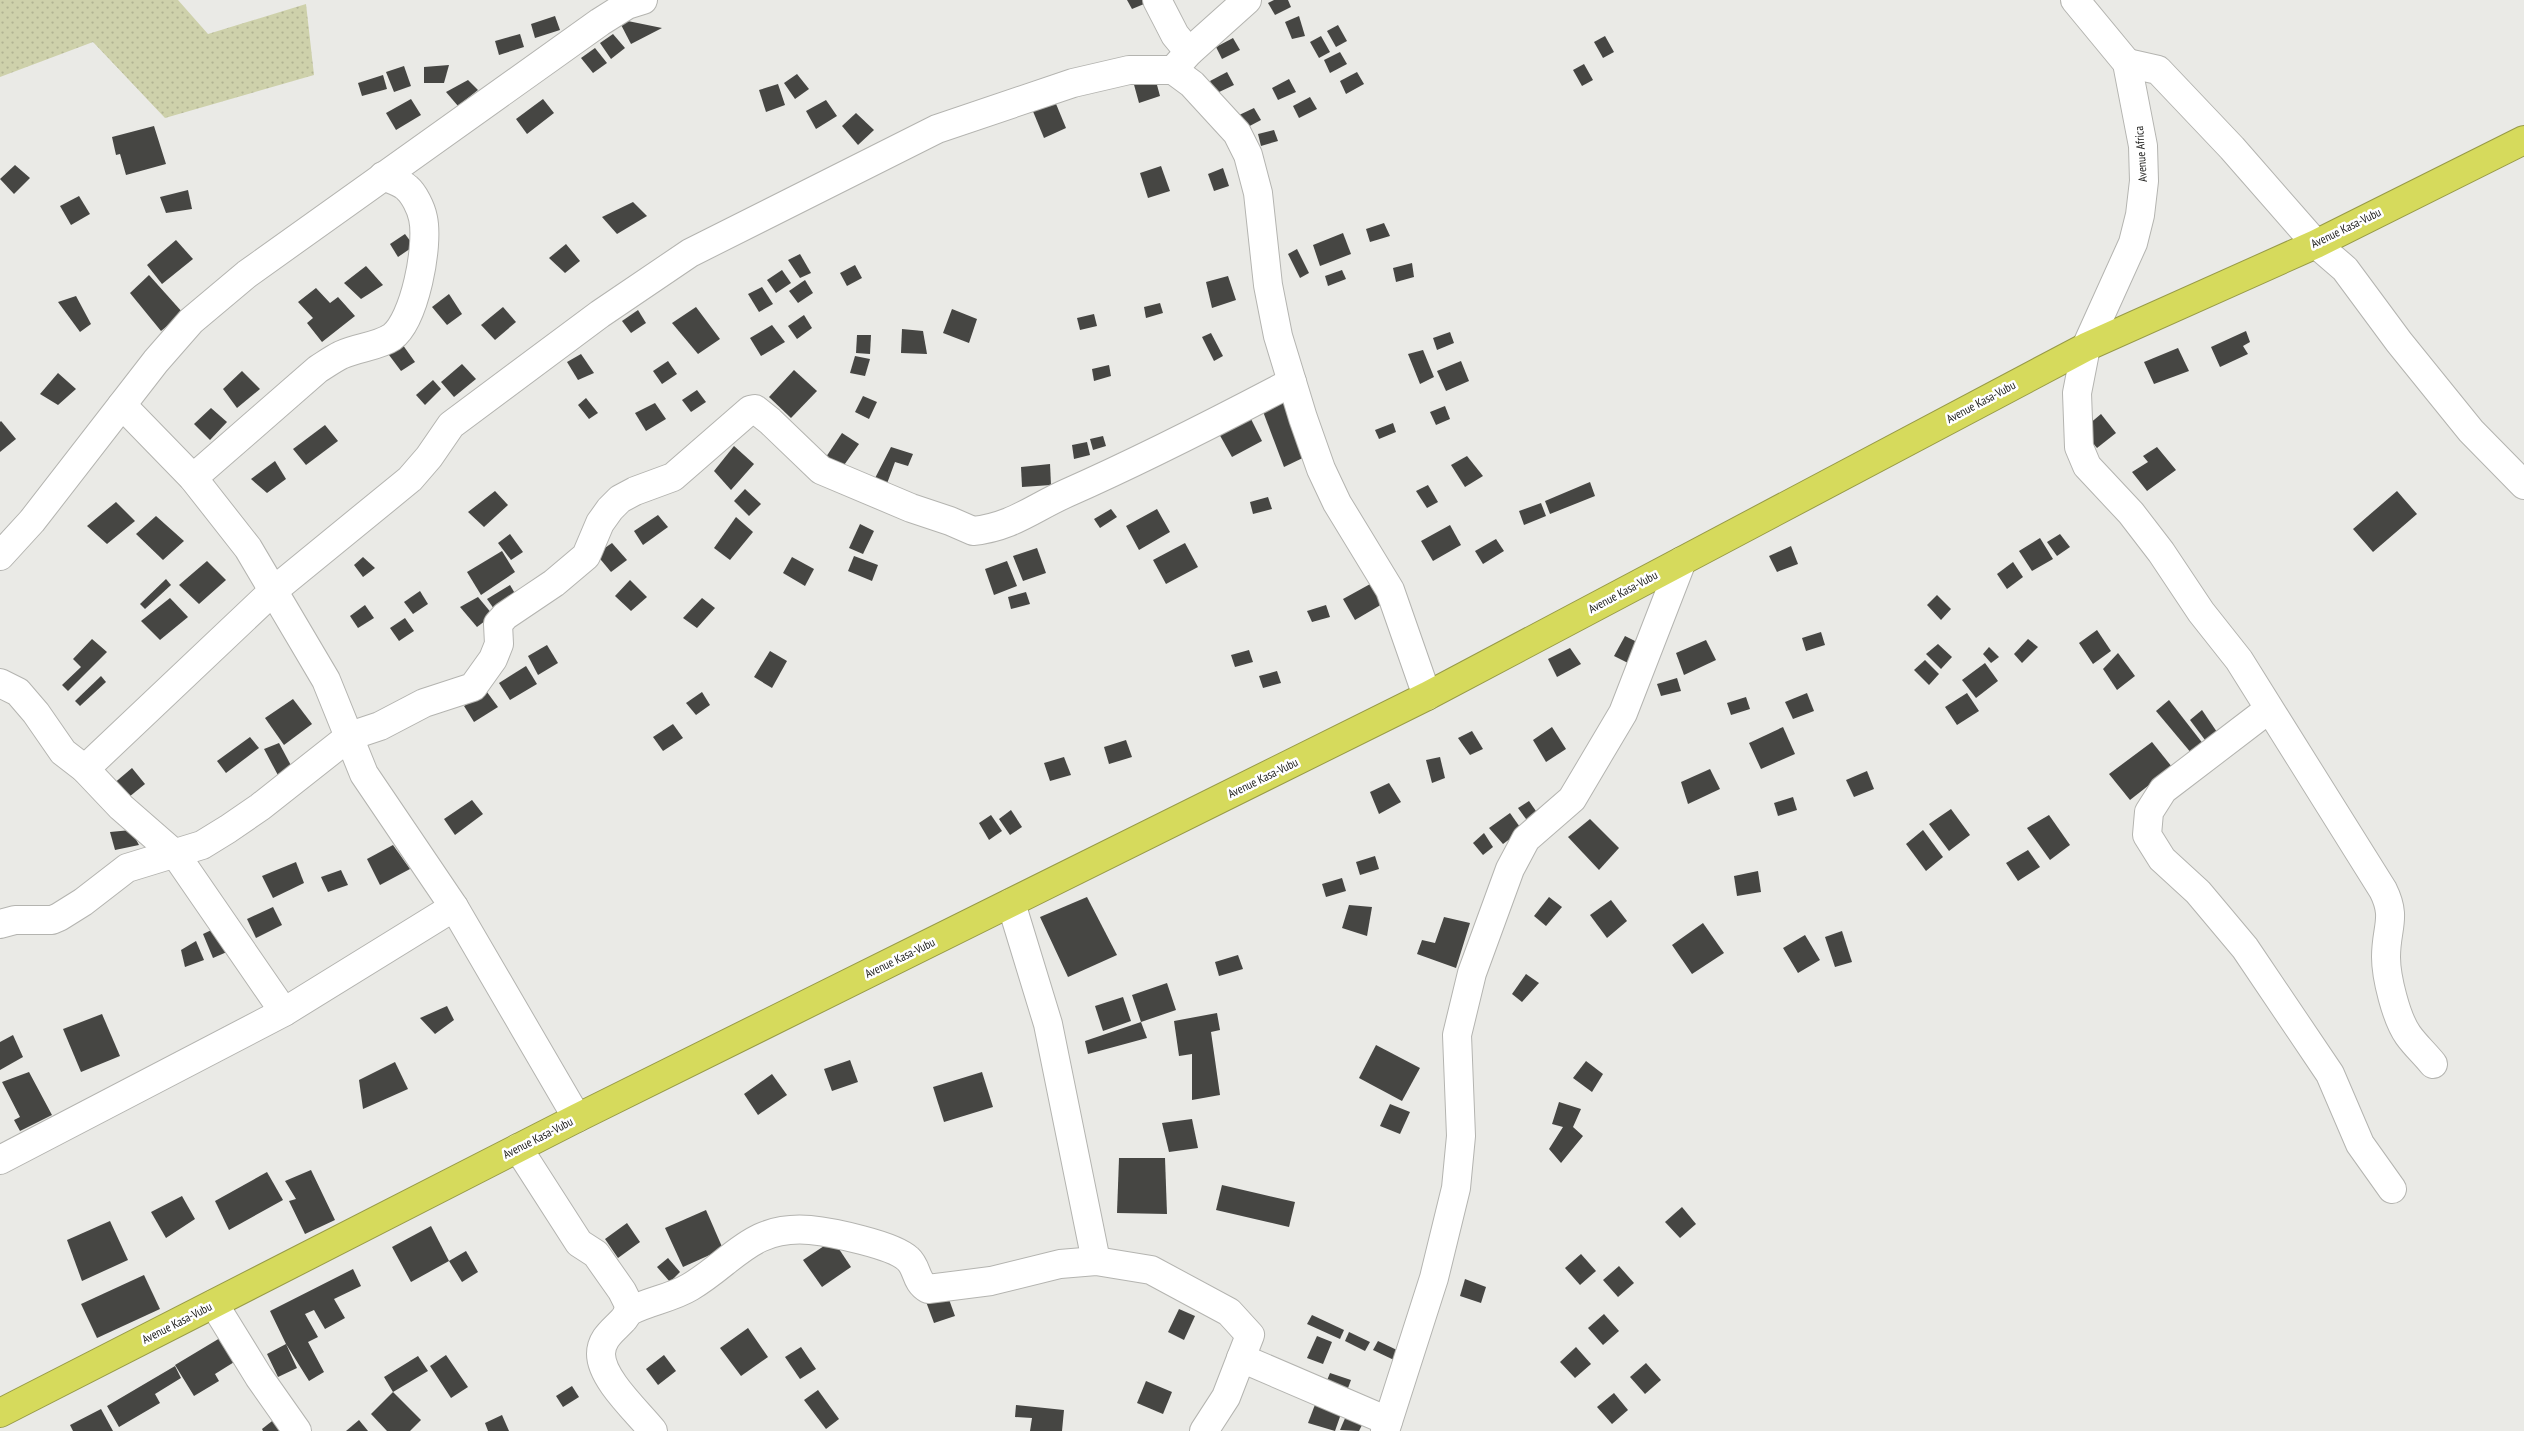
<svg xmlns="http://www.w3.org/2000/svg" width="2524" height="1431" font-family="'PT Sans Narrow',sans-serif">
<style>
.grass{fill:url(#grass-dots)}
.building{fill:#464643}
.lines{fill:none;stroke-linecap:round;stroke-linejoin:round}
.minor-casing{stroke:#b4b4b0;stroke-width:30}
.highway-casing{stroke:#979a47;stroke-width:30}
.minor{stroke:#fff;stroke-width:28}
.highway{stroke:#d6da5c;stroke-width:28}
.labels{text-anchor:middle;stroke-width:5;stroke-linejoin:round;paint-order:stroke}
.street-label{font-size:12px;fill:#232321;stroke:#fff}
</style>
<defs>
<pattern id="grass-dots" width="8" height="8" patternUnits="userSpaceOnUse" patternTransform="scale(1.25)"><rect width="8" height="8" fill="#ced1ab"/><path d="M2 2h.1M6 6h.1" fill="none" stroke="#b1b393" stroke-width="1.8" stroke-linecap="round"/></pattern>
</defs>
<rect width="100%" height="100%" fill="#eaeae6"/>
<!-- grass -->
<polygon class="grass" points="0,0 178,0 208,34 306,4 314,75 165,118 93,42 0,77"/>
<!-- building -->
<g class="building">
<polygon points="1127,0 1142,0 1144,4 1132,9"/>
<polygon points="1274,0 1288,0 1291,7 1275,15 1268,3"/>
<polygon points="555,16 560,30 535,38 531,24"/>
<polygon points="1299,16 1305,36 1292,39 1285,22"/>
<polygon points="618,19 662,28 631,44"/>
<polygon points="1338,25 1347,41 1336,47 1327,31"/>
<polygon points="520,34 524,47 499,55 495,41"/>
<polygon points="613,34 625,48 611,59 600,43"/>
<polygon points="1321,36 1330,52 1319,58 1310,42"/>
<polygon points="1605,36 1614,52 1603,58 1594,42"/>
<polygon points="1233,38 1240,50 1222,59 1216,47"/>
<polygon points="595,48 607,63 593,73 581,58"/>
<polygon points="1340,52 1347,64 1330,73 1324,60"/>
<polygon points="1584,64 1593,80 1582,86 1573,70"/>
<polygon points="449,65 444,83 424,83 424,67"/>
<polygon points="404,66 411,86 394,92 386,72"/>
<polygon points="1227,72 1234,85 1217,93 1210,81"/>
<polygon points="1357,72 1364,84 1346,94 1340,81"/>
<polygon points="797,74 809,89 795,99 784,83"/>
<polygon points="1154,74 1160,96 1139,103 1133,81"/>
<polygon points="383,75 387,89 362,96 358,83"/>
<polygon points="1289,79 1296,92 1278,100 1272,88"/>
<polygon points="468,80 478,90 458,106 446,92"/>
<polygon points="778,84 785,105 766,112 759,90"/>
<polygon points="1310,97 1317,109 1299,118 1293,106"/>
<polygon points="411,99 421,115 396,130 386,113"/>
<polygon points="543,99 554,113 527,134 516,119"/>
<polygon points="1054,99 1066,128 1044,138 1032,109"/>
<polygon points="826,100 837,116 816,129 806,111"/>
<polygon points="1254,108 1261,120 1244,129 1237,116"/>
<polygon points="856,113 874,130 858,145 842,126"/>
<polygon points="154,126 166,164 126,175 120,154 116,155 112,137"/>
<polygon points="1274,130 1278,141 1261,146 1258,134"/>
<polygon points="15,165 30,178 14,194 0,179"/>
<polygon points="1161,166 1170,191 1148,198 1140,173"/>
<polygon points="1223,168 1229,186 1214,191 1208,174"/>
<polygon points="188,190 192,209 166,213 160,197"/>
<polygon points="79,196 90,214 71,225 60,206"/>
<polygon points="633,202 647,216 617,234 602,217"/>
<polygon points="1384,223 1390,236 1370,242 1366,229"/>
<polygon points="1343,233 1351,254 1320,266 1313,245"/>
<polygon points="405,234 414,246 398,257 390,244"/>
<polygon points="176,240 193,259 162,284 147,265"/>
<polygon points="566,244 580,261 565,273 549,258"/>
<polygon points="1297,249 1309,273 1300,278 1288,254"/>
<polygon points="800,254 811,273 800,278 788,260"/>
<polygon points="1412,263 1414,277 1396,282 1393,268"/>
<polygon points="855,265 862,278 847,286 840,273"/>
<polygon points="366,266 383,285 361,299 344,283"/>
<polygon points="782,270 791,283 776,293 767,280"/>
<polygon points="1342,270 1346,279 1328,286 1325,276"/>
<polygon points="149,275 183,313 161,331 130,293"/>
<polygon points="1228,276 1236,300 1212,308 1206,282"/>
<polygon points="805,280 813,293 798,303 789,291"/>
<polygon points="762,287 773,304 759,312 748,294"/>
<polygon points="316,288 330,303 338,297 355,316 322,342 307,323 313,318 298,302"/>
<polygon points="449,294 462,314 447,325 432,307"/>
<polygon points="76,296 91,324 80,332 58,302"/>
<polygon points="1160,303 1163,313 1146,318 1144,307"/>
<polygon points="503,307 516,322 495,340 481,325"/>
<polygon points="696,307 720,339 698,354 672,323"/>
<polygon points="952,309 977,319 969,343 943,333"/>
<polygon points="638,310 646,323 631,333 622,321"/>
<polygon points="1094,314 1097,326 1080,330 1077,318"/>
<polygon points="804,315 812,328 797,339 788,326"/>
<polygon points="772,325 785,342 761,356 750,338"/>
<polygon points="902,329 923,331 927,354 901,353"/>
<polygon points="2246,331 2250,342 2243,346 2248,354 2220,367 2211,347"/>
<polygon points="1450,332 1454,343 1437,350 1433,338"/>
<polygon points="1211,333 1223,356 1214,361 1202,337"/>
<polygon points="857,335 871,335 870,354 856,353"/>
<polygon points="400,341 415,362 401,371 386,351"/>
<polygon points="2178,348 2189,371 2154,384 2144,362"/>
<polygon points="1423,350 1434,377 1420,384 1408,354"/>
<polygon points="581,354 594,373 578,380 567,362"/>
<polygon points="855,356 870,359 865,376 850,373"/>
<polygon points="668,361 677,374 662,384 653,371"/>
<polygon points="1461,361 1469,381 1446,391 1437,371"/>
<polygon points="462,364 476,379 454,397 441,382"/>
<polygon points="1109,365 1111,376 1094,381 1092,369"/>
<polygon points="794,370 817,391 791,418 769,397"/>
<polygon points="242,371 260,389 237,408 223,389"/>
<polygon points="58,373 76,389 58,405 40,394"/>
<polygon points="433,380 441,389 425,405 416,395"/>
<polygon points="697,390 706,402 691,412 682,400"/>
<polygon points="1289,391 1311,454 1284,467 1262,409"/>
<polygon points="863,396 877,402 869,419 855,412"/>
<polygon points="586,398 598,413 589,419 578,405"/>
<polygon points="655,403 666,419 646,431 635,413"/>
<polygon points="1445,406 1450,419 1436,425 1430,412"/>
<polygon points="211,408 227,422 210,440 194,424"/>
<polygon points="2101,414 2116,433 2097,448 2082,430"/>
<polygon points="1249,415 1262,441 1232,457 1218,432"/>
<polygon points="1,421 16,439 0,452 0,422"/>
<polygon points="1393,423 1396,432 1379,439 1375,430"/>
<polygon points="325,425 338,441 306,465 293,449"/>
<polygon points="842,433 859,444 842,468 826,457"/>
<polygon points="1103,436 1106,446 1093,450 1090,439"/>
<polygon points="1087,442 1090,455 1074,459 1072,445"/>
<polygon points="734,446 754,464 731,490 714,471"/>
<polygon points="891,447 913,454 908,466 895,462 885,489 872,484"/>
<polygon points="2157,447 2176,470 2147,491 2132,472 2148,462 2143,456"/>
<polygon points="1467,456 1483,476 1465,487 1451,465"/>
<polygon points="275,461 286,479 267,493 251,479"/>
<polygon points="1050,464 1051,485 1022,487 1021,467"/>
<polygon points="1590,482 1595,496 1550,514 1545,501"/>
<polygon points="1428,485 1438,502 1427,508 1416,491"/>
<polygon points="745,489 761,504 749,516 734,501"/>
<polygon points="495,491 508,505 484,527 468,512"/>
<polygon points="2397,491 2417,514 2373,552 2353,529"/>
<polygon points="1268,497 1272,509 1253,514 1250,502"/>
<polygon points="116,502 135,521 107,544 87,526"/>
<polygon points="1541,503 1546,516 1524,525 1519,511"/>
<polygon points="1111,509 1117,517 1100,528 1094,519"/>
<polygon points="1157,509 1170,532 1139,550 1126,526"/>
<polygon points="658,515 668,527 643,545 634,531"/>
<polygon points="156,516 184,541 163,560 136,534"/>
<polygon points="736,517 753,532 730,560 714,548"/>
<polygon points="860,524 874,531 863,554 849,548"/>
<polygon points="1450,525 1461,545 1433,561 1421,541"/>
<polygon points="510,534 523,552 511,560 498,543"/>
<polygon points="2060,534 2070,547 2057,556 2047,542"/>
<polygon points="2040,538 2053,559 2032,571 2019,551"/>
<polygon points="1496,539 1504,551 1483,564 1475,551"/>
<polygon points="612,543 627,560 611,572 596,554"/>
<polygon points="1185,543 1198,567 1166,584 1153,560"/>
<polygon points="1791,546 1798,564 1777,572 1769,556"/>
<polygon points="1037,548 1046,573 1023,581 1013,556"/>
<polygon points="502,551 515,572 481,595 467,572"/>
<polygon points="854,556 878,565 872,581 848,571"/>
<polygon points="363,557 375,568 363,577 354,565"/>
<polygon points="792,557 814,569 805,586 783,573"/>
<polygon points="207,561 226,580 199,604 179,585"/>
<polygon points="1007,561 1017,586 994,595 985,569"/>
<polygon points="2013,562 2023,577 2007,589 1997,574"/>
<polygon points="166,579 171,585 145,609 140,604"/>
<polygon points="630,580 647,597 631,611 615,596"/>
<polygon points="1372,583 1384,603 1355,620 1343,599"/>
<polygon points="510,585 520,602 499,616 487,599"/>
<polygon points="420,591 428,604 413,614 404,602"/>
<polygon points="1026,592 1030,604 1011,609 1008,597"/>
<polygon points="1937,595 1951,609 1941,620 1927,605"/>
<polygon points="478,597 493,615 477,627 460,607"/>
<polygon points="170,598 188,617 160,640 141,621"/>
<polygon points="702,598 715,608 697,628 683,618"/>
<polygon points="365,605 374,618 358,628 350,616"/>
<polygon points="1326,605 1330,617 1312,622 1307,611"/>
<polygon points="405,618 414,631 399,641 390,628"/>
<polygon points="2097,630 2111,651 2093,664 2079,643"/>
<polygon points="1821,632 1825,645 1806,651 1802,638"/>
<polygon points="1625,636 1639,643 1630,664 1614,656"/>
<polygon points="92,639 107,652 68,691 62,685 81,667 73,659"/>
<polygon points="2028,639 2038,647 2022,663 2014,654"/>
<polygon points="1706,640 1716,660 1684,675 1676,653"/>
<polygon points="1938,644 1952,657 1941,669 1926,654"/>
<polygon points="547,645 558,663 538,675 528,656"/>
<polygon points="1989,647 1999,657 1991,663 1983,654"/>
<polygon points="1570,648 1581,664 1557,677 1548,659"/>
<polygon points="1249,650 1253,662 1235,667 1231,655"/>
<polygon points="770,651 787,661 772,688 754,677"/>
<polygon points="2118,653 2135,676 2117,690 2103,669"/>
<polygon points="1925,660 1939,674 1929,685 1914,670"/>
<polygon points="1985,663 1998,681 1976,698 1962,680"/>
<polygon points="526,666 537,684 510,700 499,683"/>
<polygon points="1277,671 1281,683 1263,688 1259,676"/>
<polygon points="101,676 106,682 80,706 75,701"/>
<polygon points="1677,678 1681,691 1661,696 1657,684"/>
<polygon points="487,692 498,707 474,722 464,706"/>
<polygon points="702,692 710,705 696,715 686,703"/>
<polygon points="1807,693 1814,711 1793,719 1785,702"/>
<polygon points="1967,693 1979,711 1957,725 1945,707"/>
<polygon points="1746,697 1750,709 1731,715 1727,703"/>
<polygon points="293,699 312,724 284,745 265,718"/>
<polygon points="2169,700 2204,745 2192,754 2156,711"/>
<polygon points="2202,710 2217,732 2205,740 2190,720"/>
<polygon points="673,724 683,738 663,751 653,737"/>
<polygon points="1552,727 1566,749 1546,762 1533,740"/>
<polygon points="1783,727 1795,754 1761,769 1749,743"/>
<polygon points="1472,731 1483,749 1470,755 1458,738"/>
<polygon points="250,737 259,748 226,773 217,761"/>
<polygon points="1126,740 1132,757 1109,764 1104,747"/>
<polygon points="2152,742 2172,767 2130,800 2109,774"/>
<polygon points="279,743 294,771 280,779 264,749"/>
<polygon points="1064,757 1071,775 1050,781 1044,763"/>
<polygon points="1440,757 1445,778 1432,783 1426,760"/>
<polygon points="132,768 145,784 113,810 99,796"/>
<polygon points="1710,769 1720,789 1688,804 1681,782"/>
<polygon points="1867,771 1874,789 1854,797 1846,780"/>
<polygon points="1389,783 1401,802 1379,814 1370,792"/>
<polygon points="1793,797 1797,810 1778,816 1774,803"/>
<polygon points="472,800 483,814 455,835 444,819"/>
<polygon points="1529,801 1538,814 1529,823 1518,808"/>
<polygon points="1951,809 1970,835 1949,851 1929,824"/>
<polygon points="1011,810 1022,827 1010,835 999,819"/>
<polygon points="1510,813 1522,830 1503,844 1489,828"/>
<polygon points="991,815 1002,831 989,840 979,823"/>
<polygon points="2049,815 2070,845 2050,860 2027,828"/>
<polygon points="1590,819 1619,848 1599,870 1568,837"/>
<polygon points="131,830 139,845 115,850 110,832"/>
<polygon points="1923,830 1943,857 1926,871 1906,844"/>
<polygon points="1484,833 1493,847 1483,855 1473,843"/>
<polygon points="393,845 410,869 380,885 367,859"/>
<polygon points="2028,850 2040,867 2018,881 2006,863"/>
<polygon points="1375,856 1379,869 1360,875 1356,862"/>
<polygon points="296,862 304,883 273,898 262,876"/>
<polygon points="341,870 348,885 328,892 321,877"/>
<polygon points="1758,871 1761,892 1737,896 1734,876"/>
<polygon points="1342,878 1346,891 1326,897 1322,884"/>
<polygon points="1087,897 1117,955 1068,977 1040,917"/>
<polygon points="1549,897 1562,907 1546,926 1534,916"/>
<polygon points="1611,900 1627,921 1607,938 1590,915"/>
<polygon points="1349,905 1372,907 1367,936 1342,928"/>
<polygon points="273,907 282,925 256,938 247,919"/>
<polygon points="1444,917 1470,923 1456,968 1417,954 1422,940 1435,943"/>
<polygon points="237,918 250,942 213,958 203,934"/>
<polygon points="1703,923 1724,953 1692,974 1672,945"/>
<polygon points="1842,931 1852,962 1835,967 1825,937"/>
<polygon points="1805,935 1820,960 1798,973 1783,948"/>
<polygon points="196,941 204,960 185,967 181,950"/>
<polygon points="1238,955 1243,969 1219,976 1215,962"/>
<polygon points="1526,974 1539,983 1522,1002 1512,994"/>
<polygon points="1167,983 1176,1010 1141,1022 1132,995"/>
<polygon points="1123,997 1131,1021 1103,1031 1095,1006"/>
<polygon points="447,1006 454,1020 435,1034 420,1018"/>
<polygon points="1217,1013 1220,1030 1211,1032 1220,1095 1192,1100 1192,1054 1179,1056 1174,1021"/>
<polygon points="102,1014 120,1056 81,1072 63,1029"/>
<polygon points="1141,1022 1147,1038 1088,1054 1085,1041"/>
<polygon points="13,1035 23,1057 0,1070 0,1042"/>
<polygon points="1376,1045 1420,1068 1402,1101 1359,1078"/>
<polygon points="850,1060 858,1082 832,1091 824,1069"/>
<polygon points="1586,1061 1603,1074 1592,1092 1573,1078"/>
<polygon points="395,1062 408,1089 363,1109 359,1080"/>
<polygon points="29,1072 52,1115 20,1131 14,1120 20,1117 2,1082"/>
<polygon points="982,1072 993,1107 944,1122 933,1087"/>
<polygon points="772,1074 787,1095 758,1115 744,1094"/>
<polygon points="1559,1102 1581,1109 1573,1127 1583,1136 1561,1163 1549,1149 1563,1127 1552,1124"/>
<polygon points="1390,1104 1410,1112 1400,1134 1380,1126"/>
<polygon points="1192,1119 1198,1148 1169,1152 1162,1123"/>
<polygon points="1119,1158 1165,1158 1167,1214 1117,1213"/>
<polygon points="311,1170 335,1220 305,1234 289,1201 296,1199 285,1181"/>
<polygon points="267,1172 283,1200 229,1230 215,1201"/>
<polygon points="1222,1185 1295,1202 1289,1227 1216,1210"/>
<polygon points="182,1196 195,1219 166,1238 151,1212"/>
<polygon points="1682,1207 1696,1224 1680,1238 1665,1222"/>
<polygon points="706,1210 723,1249 683,1267 665,1228"/>
<polygon points="110,1221 128,1260 82,1281 67,1240"/>
<polygon points="627,1223 640,1242 618,1258 605,1239"/>
<polygon points="431,1226 449,1261 411,1282 392,1247"/>
<polygon points="833,1240 851,1267 822,1287 803,1260"/>
<polygon points="466,1251 478,1272 462,1282 449,1261"/>
<polygon points="1581,1254 1596,1271 1580,1285 1565,1268"/>
<polygon points="668,1258 680,1272 670,1282 657,1267"/>
<polygon points="1619,1266 1634,1283 1618,1297 1603,1280"/>
<polygon points="353,1269 361,1286 334,1299 345,1318 325,1329 314,1310 305,1314 318,1337 308,1342 324,1372 309,1381 286,1344 297,1368 278,1377 267,1354 286,1344 270,1311"/>
<polygon points="144,1275 160,1309 97,1338 81,1304"/>
<polygon points="1465,1279 1486,1287 1481,1303 1460,1296"/>
<polygon points="946,1291 955,1316 934,1323 925,1299"/>
<polygon points="1179,1309 1195,1316 1184,1340 1168,1332"/>
<polygon points="1604,1314 1619,1331 1603,1345 1588,1328"/>
<polygon points="1312,1315 1344,1330 1340,1339 1307,1324"/>
<polygon points="748,1328 768,1357 741,1376 720,1348"/>
<polygon points="1349,1332 1370,1342 1365,1351 1345,1341"/>
<polygon points="225,1335 239,1359 215,1374 219,1381 194,1396 175,1365"/>
<polygon points="1317,1336 1332,1342 1323,1364 1307,1358"/>
<polygon points="1378,1341 1399,1351 1394,1360 1373,1350"/>
<polygon points="801,1347 816,1369 800,1379 785,1357"/>
<polygon points="1576,1347 1591,1364 1575,1378 1560,1362"/>
<polygon points="446,1355 468,1387 451,1398 430,1366"/>
<polygon points="664,1355 676,1371 658,1385 646,1369"/>
<polygon points="418,1356 428,1371 393,1392 384,1377"/>
<polygon points="1646,1363 1661,1380 1645,1394 1630,1377"/>
<polygon points="175,1366 181,1378 155,1394 160,1403 119,1427 107,1406"/>
<polygon points="1330,1373 1351,1380 1345,1396 1324,1388"/>
<polygon points="1146,1381 1172,1392 1163,1414 1137,1403"/>
<polygon points="572,1386 579,1397 563,1407 556,1396"/>
<polygon points="818,1390 839,1419 826,1429 804,1400"/>
<polygon points="393,1392 421,1420 410,1431 387,1431 371,1414"/>
<polygon points="1614,1393 1628,1410 1612,1424 1597,1407"/>
<polygon points="1316,1402 1342,1411 1335,1431 1308,1423"/>
<polygon points="1016,1405 1064,1410 1062,1431 1030,1431 1032,1418 1015,1417"/>
<polygon points="101,1409 113,1431 73,1431 70,1425"/>
<polygon points="281,1414 286,1431 263,1431 262,1429"/>
<polygon points="502,1415 509,1431 488,1431 485,1423"/>
<polygon points="1346,1416 1363,1423 1359,1431 1340,1430"/>
<polygon points="359,1420 368,1431 346,1431"/>
</g>
<g class="lines">
<defs>
<g id="minor">
<polyline points="1157,0 1175,35 1189,52"/>
<path d="M2075 0 2127 63 2143 146 2144 181 2140 215 2133 243 2086 347 2077 393 2079 447 2087 466 2131 513 2161 552 2201 612 2239 660 2383 890C2397 918 2386 927 2386 957 2386 977 2396 1018 2408 1035 2415 1045 2425 1054 2433 1064"/>
<polyline points="2127,63 2158,70 2232,148 2316,244 2345,269 2399,342 2471,431 2524,485"/>
<polyline points="1173,70 1189,52 1247,0"/>
<polyline points="122,405 193,478 248,548 326,680 364,774 454,907 577,1118"/>
<path d="M193 478 318 369C326 364 333 359 341 355 358 347 377 347 392 337 415 320 429 245 423 218 421 208 414 194 407 188 401 182 390 179 383 176"/>
<polyline points="0,556 32,521 156,361 191,321 247,274 600,22 627,5 643,0"/>
<polyline points="0,683 18,692 36,713 63,752 85,769 121,807 176,855 284,1012"/>
<polyline points="2269,709 2163,790 2149,812 2147,835 2162,859 2198,892 2245,948 2330,1074 2360,1144 2392,1189"/>
<polyline points="85,769 273,591 410,479 429,457 451,425 600,314 690,253 937,129 1073,83 1129,70 1173,70 1192,84 1237,133 1248,155 1258,193 1268,285 1278,336 1303,418 1321,469 1337,503 1390,590 1427,696"/>
<polyline points="1011,903 1048,1024 1096,1261"/>
<path d="M0 924 15 920H52L59 917 83 902 127 868 202 845 228 829 260 807 350 736 380 726 424 703 473 687 493 659 499 644 498 624 505 616 554 583 586 556 600 523 610 509 620 499 635 491 673 477 750 410 755 409 770 421 821 470 911 508 950 521 973 531C1012 527 1033 508 1067 493 1144 459 1218 421 1292 382"/>
<polyline points="518,1148 579,1243 596,1254 622,1291 628,1303 629,1312"/>
<polyline points="0,1160 284,1012 454,907"/>
<polyline points="214,1304 259,1377 297,1431"/>
<polyline points="1241,1358 1388,1421"/>
<path d="M653 1431C638 1412 601 1379 601 1354 601 1338 614 1330 623 1320 626 1317 627 1313 630 1311 649 1301 672 1298 690 1287 734 1261 751 1225 810 1230 831 1232 894 1245 908 1259 918 1268 915 1282 928 1289L991 1281 1060 1264 1096 1261 1151 1270 1229 1312 1250 1335 1226 1397 1204 1431"/>
<polyline points="1385,1431 1434,1278 1456,1188 1461,1136 1457,1035 1472,973 1510,869 1526,839 1572,799 1623,713 1682,561"/>
</g>
<polyline id="highway" points="0,1413 577,1118 1427,696 2086,347 2316,244 2524,140"/>
</defs>
<!-- minor casing -->
<use href="#minor" class="minor-casing"/>
<!-- highway casing -->
<use href="#highway" class="highway-casing"/>
<!-- minor -->
<use href="#minor" class="minor"/>
<!-- highway -->
<use href="#highway" class="highway"/>
</g>
<g class="labels">
<!-- street labels -->
<g class="street-label">
<text transform="translate(2141 154) rotate(-94)" y="4">Avenue Africa</text>
<text transform="translate(2346 228) rotate(-26)" y="4">Avenue Kasa-Vubu</text>
<text transform="translate(1981 402) rotate(-28)" y="4">Avenue Kasa-Vubu</text>
<text transform="translate(1623 592) rotate(-28)" y="4">Avenue Kasa-Vubu</text>
<text transform="translate(1263 778) rotate(-26)" y="4">Avenue Kasa-Vubu</text>
<text transform="translate(900 958) rotate(-26)" y="4">Avenue Kasa-Vubu</text>
<text transform="translate(538 1138) rotate(-27)" y="4">Avenue Kasa-Vubu</text>
<text transform="translate(177 1323) rotate(-27)" y="4">Avenue Kasa-Vubu</text>
</g>
</g>
</svg>
